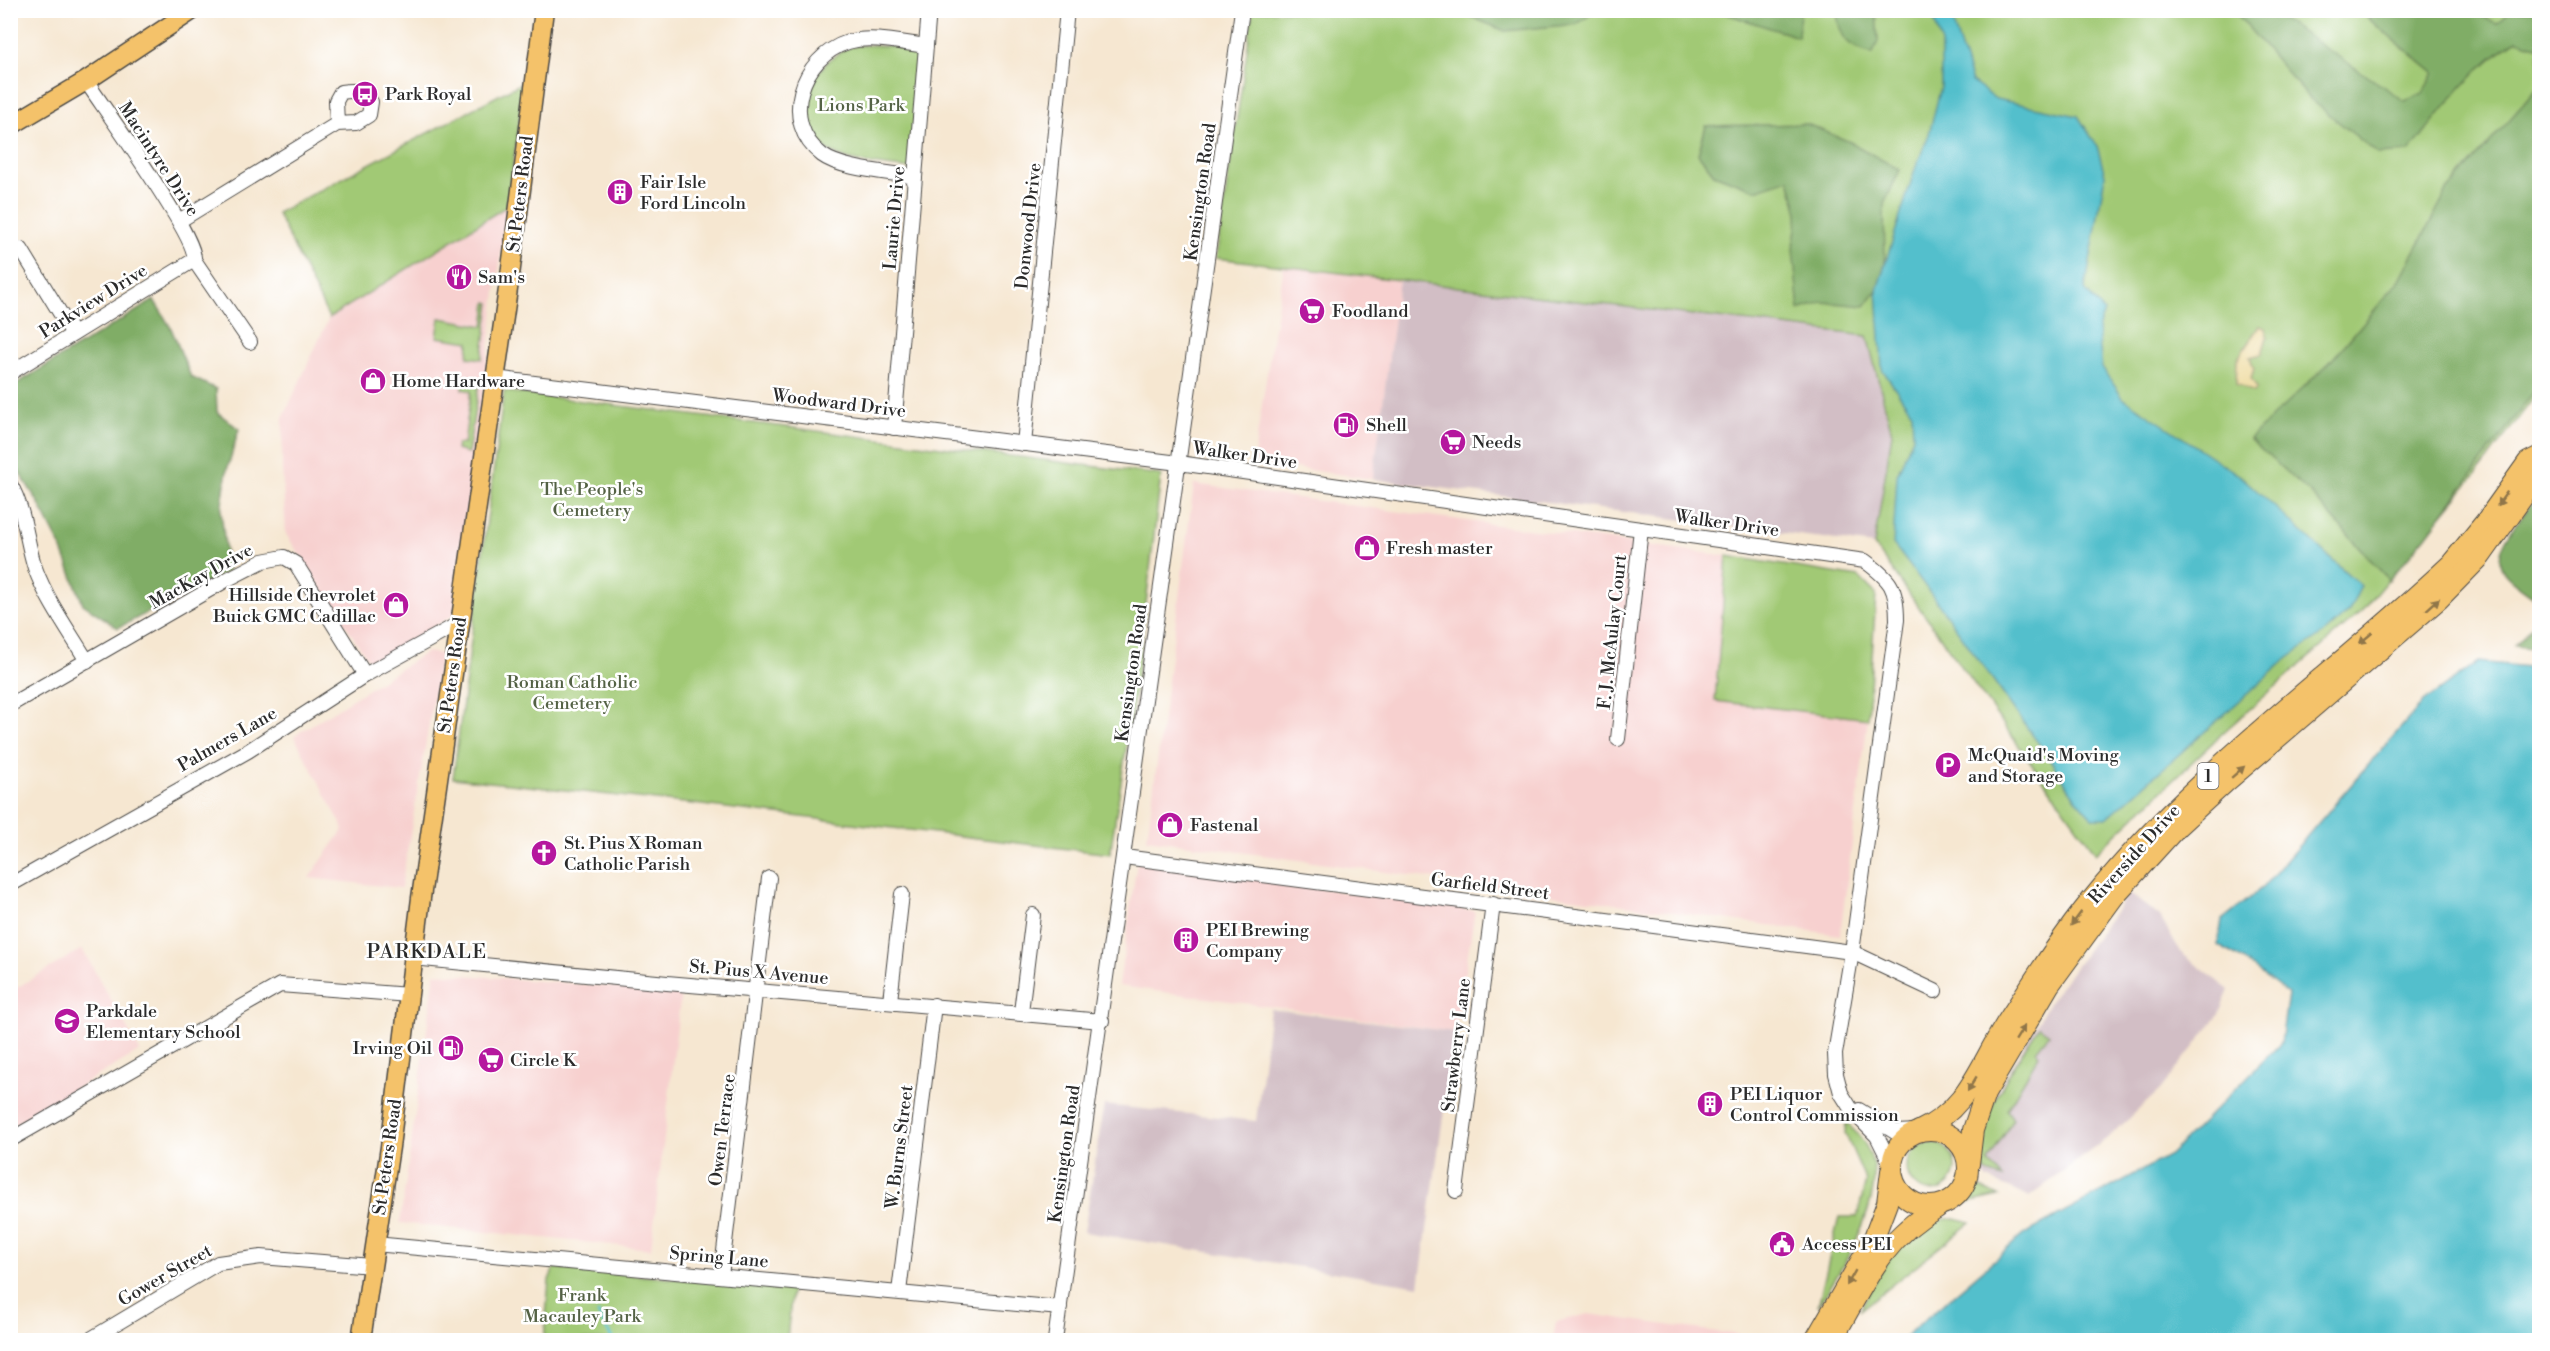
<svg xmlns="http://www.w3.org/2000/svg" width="2550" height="1351" font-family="'Libre Bodoni',serif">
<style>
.built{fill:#f7d0cf}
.industrial{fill:#d2bec5}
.green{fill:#a1c975;stroke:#667a50;stroke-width:1.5}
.forest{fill:#80ad66;stroke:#566c48;stroke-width:1.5}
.sand{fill:#eeda9e;stroke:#8c8264;stroke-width:1.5}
.water{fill:#52bfcc;stroke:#3e757c;stroke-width:1.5}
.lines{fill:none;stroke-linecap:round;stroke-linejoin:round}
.stream{stroke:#52bfcc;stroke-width:3}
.minor-casing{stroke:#494744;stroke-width:16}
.major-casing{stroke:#494744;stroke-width:21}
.highway-casing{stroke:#494744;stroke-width:22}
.minor{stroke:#fff;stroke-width:14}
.major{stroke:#f4c26a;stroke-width:18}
.highway{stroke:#f4c26a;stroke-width:20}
.oneway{fill:#90764a}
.labels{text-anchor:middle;stroke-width:5;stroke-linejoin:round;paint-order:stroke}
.shield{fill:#fff;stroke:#6b6b6b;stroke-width:1.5}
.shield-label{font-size:16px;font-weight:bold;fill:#2b2b2b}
.poi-label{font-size:18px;fill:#2b2b2b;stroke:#fff;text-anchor:start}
.park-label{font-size:18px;fill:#546245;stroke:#fff}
.street-label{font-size:18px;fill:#2b2b2b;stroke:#fff}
.neighbourhood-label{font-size:20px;letter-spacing:1.5px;fill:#2b2b2b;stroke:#fff}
</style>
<rect width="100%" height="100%" fill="#fff"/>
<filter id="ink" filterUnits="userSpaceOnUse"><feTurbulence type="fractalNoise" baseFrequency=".0167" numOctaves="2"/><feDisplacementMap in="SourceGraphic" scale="12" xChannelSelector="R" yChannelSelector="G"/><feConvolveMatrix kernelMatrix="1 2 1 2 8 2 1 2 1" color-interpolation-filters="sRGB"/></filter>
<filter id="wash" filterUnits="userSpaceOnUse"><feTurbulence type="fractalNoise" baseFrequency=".008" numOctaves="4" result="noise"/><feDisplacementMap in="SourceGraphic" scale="24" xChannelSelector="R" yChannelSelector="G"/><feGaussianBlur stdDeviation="1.35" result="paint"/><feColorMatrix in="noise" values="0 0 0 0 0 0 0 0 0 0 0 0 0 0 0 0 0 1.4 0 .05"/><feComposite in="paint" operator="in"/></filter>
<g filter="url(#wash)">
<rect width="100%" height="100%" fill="#f6e7d1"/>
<!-- built -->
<g class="built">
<polygon points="507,206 455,614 371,664 286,534 282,467 283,418 329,318"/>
<polygon points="1284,266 1399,280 1373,479 1253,462"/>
<polygon points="1194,484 1727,556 1715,701 1868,719 1840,935 1147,839"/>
<polygon points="427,652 441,654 401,888 309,878 344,829 294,736"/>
<polygon points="1137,862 1475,911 1455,1032 1119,986"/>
<polygon points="82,949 140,1051 11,1126 11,991"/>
<polygon points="435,973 681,992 651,1249 400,1223"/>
<polygon points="1588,1314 1660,1324 1775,1340 1553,1340 1556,1322"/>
</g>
<!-- industrial -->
<g class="industrial">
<polygon points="1399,280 1867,336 1892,433 1874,545 1373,479"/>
<polygon points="2129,893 2160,917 2180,952 2229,990 2218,1016 2160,1090 2110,1136 2029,1197 1988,1179 1976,1165 1986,1110 2051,1000"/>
<polygon points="1270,1009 1455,1032 1419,1286 1084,1232 1104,1105 1256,1121"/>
</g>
<!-- green -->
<g class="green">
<polygon points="1253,11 2539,11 2539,391 2478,472 2360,613 2227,729 2096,853 1874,545 1892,433 1867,336 1216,258"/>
<path d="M889 46 921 51 911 169C884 165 851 165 827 150 784 122 810 65 848 48 859 43 877 46 889 46Z"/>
<polygon points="525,81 507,206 329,318 277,213"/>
<polygon points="487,302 490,303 482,359 468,357 469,342 437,337 440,318 484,326"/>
<polygon points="463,381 479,384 468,453 456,450 457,444 464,444 471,391 462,389"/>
<polygon points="504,391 1161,475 1139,664 1110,854 702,805 453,778"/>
<polygon points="1727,556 1859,577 1876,594 1868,719 1715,701"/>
<path d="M2039 1027 2049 1034 2036 1050 2039 1055 2007 1110 2013 1119 1988 1162 2003 1178C1995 1176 1987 1174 1983 1167 1964 1137 2022 1053 2039 1027Z"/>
<path d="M1846 1123C1858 1133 1870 1148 1873 1165 1881 1206 1840 1273 1818 1306L1839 1217H1857L1866 1181 1845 1133Z"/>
<circle cx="1931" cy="1167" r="24"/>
<polygon points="1976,1186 1999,1196 1964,1204"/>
<path d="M1955 1218 1971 1222 1859 1311C1882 1270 1901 1221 1955 1218Z"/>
<polygon points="554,1268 792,1289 787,1339 796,1340 544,1340 549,1280"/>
</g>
<!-- forest -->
<g class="forest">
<path d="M1841 10 1876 11 1878 41 1873 54C1848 47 1841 40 1837 15Z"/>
<polygon points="1473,11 1473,10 1596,11 1577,24 1505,31 1471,17"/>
<polygon points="1717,11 1800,11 1798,37"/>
<path d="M2234 11H2270L2405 101 2423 93 2434 73 2359 11H2468L2497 23 2510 11H2539V47L2517 40C2471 68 2442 111 2409 152L2378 154 2309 98Z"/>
<polygon points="2539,86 2539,385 2426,536 2389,580 2310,493 2249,439 2330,362 2399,281 2447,191"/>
<polygon points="1807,124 1850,142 1900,170 1884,204 1885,264 1877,290 1865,306 1822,302 1799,310 1793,249 1798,213 1789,179 1755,190 1714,174 1698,154 1706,126"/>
<polygon points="154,300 171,328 191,377 216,389 217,412 239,429 227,470 221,511 228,571 118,628 83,604 61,547 38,502 11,459 11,387"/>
<path d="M2539 495V601C2529 593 2515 585 2506 575 2485 552 2525 514 2539 495Z"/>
<polygon points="2539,617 2539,649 2515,646"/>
</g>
<!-- sand -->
<polygon class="sand" points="2259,326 2265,328 2267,337 2262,354 2250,357 2254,369 2251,378 2257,388 2254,392 2236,384 2237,360"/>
<!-- water -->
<g class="water">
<path d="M1931 11H1949L1972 82 1996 99 2078 116 2097 146 2105 175 2085 290 2104 312 2098 329 2102 368 2123 398 2242 477 2361 586 2349 611 2327 631 2288 658 2107 818H2093C2072 798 2059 771 2042 748 1992 680 1945 610 1893 544L1897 475 1913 437 1912 413 1882 369 1877 290 1914 172 1929 134 1941 87V41Z"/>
<polygon points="2478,662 2539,668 2539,1340 1901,1340 2023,1235 2170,1155 2281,1043 2288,994 2243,960 2218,945 2222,920 2263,887 2423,702"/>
</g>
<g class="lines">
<!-- stream -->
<polyline class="stream" points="598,1314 613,1340"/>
</g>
</g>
<g filter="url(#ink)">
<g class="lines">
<defs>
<g id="minor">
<path d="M86 81C103 107 199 239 194 260"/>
<path d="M915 177C890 172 842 170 822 155 779 122 801 57 848 42 871 35 902 43 926 46"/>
<path d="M179 221 337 124 356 123 369 115 371 102C363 90 355 90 341 92L336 101 337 124"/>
<polyline points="21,249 73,334"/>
<polyline points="194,260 250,342"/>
<polyline points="10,373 194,260"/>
<path d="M495 378 1179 463 1865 561C1891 580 1897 588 1897 620L1852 952 1835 1054 1836 1074 1841 1093 1853 1112 1877 1136 1892 1166"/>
<polyline points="894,428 929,10"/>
<polyline points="1024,444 1067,10"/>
<path d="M10 484C25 510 26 540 35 568 47 601 69 631 87 661"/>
<polyline points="10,705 228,579 263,561 284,557 296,564 365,675"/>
<polyline points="1618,739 1641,529"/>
<polyline points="1124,857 1852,952 1935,991"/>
<polyline points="10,885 248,751 365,675 460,623"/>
<polyline points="413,958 667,983 1102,1021"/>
<polyline points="890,1001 902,894"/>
<polyline points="1021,1012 1033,915"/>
<polyline points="1859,1110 1895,1132 1919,1131"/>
<polyline points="10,1140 280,985 409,995"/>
<polyline points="1456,1191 1493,904"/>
<polyline points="375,1244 1060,1308"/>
<polyline points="721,1276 769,878"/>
<polyline points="899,1292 934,1005"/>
<polyline points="89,1340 218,1263 261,1257 372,1266"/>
<polyline points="1055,1340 1242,10"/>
</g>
<g id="major">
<polyline points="10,126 86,81 193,10"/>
<polyline points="361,1340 390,1147 421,898 511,268 544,10"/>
</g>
<g id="highway">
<circle cx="1930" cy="1168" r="38"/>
<path d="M1919 1131C1968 1109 1978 1068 2005 1025 2033 982 2060 938 2093 898 2196 770 2332 676 2451 564L2486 521 2528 462 2540 456"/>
<polyline points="1969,1164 1973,1130 1985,1094 2050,984 2115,895 2177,827 2226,782 2438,600 2481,556 2540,473"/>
<polyline points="1815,1340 1873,1240 1887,1203 1891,1171"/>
<path d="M1832 1340C1863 1287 1881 1239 1937 1208"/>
</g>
</defs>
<!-- minor casing -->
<use href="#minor" class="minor-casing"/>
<!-- major casing -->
<use href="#major" class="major-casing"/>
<!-- highway casing -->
<use href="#highway" class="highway-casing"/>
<!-- minor -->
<use href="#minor" class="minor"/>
<!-- major -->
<use href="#major" class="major"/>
<!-- highway -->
<use href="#highway" class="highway"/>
</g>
<!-- one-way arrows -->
<defs><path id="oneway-solid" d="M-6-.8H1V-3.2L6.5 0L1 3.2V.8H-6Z" transform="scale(1.5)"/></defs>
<g class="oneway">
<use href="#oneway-solid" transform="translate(2502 499) rotate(125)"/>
<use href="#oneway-solid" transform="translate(2433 604) rotate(-42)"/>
<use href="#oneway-solid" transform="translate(2366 638) rotate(140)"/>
<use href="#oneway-solid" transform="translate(2238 772) rotate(-41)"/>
<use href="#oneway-solid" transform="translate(2076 919) rotate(127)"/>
<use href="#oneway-solid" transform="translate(2020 1033) rotate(-58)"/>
<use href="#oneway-solid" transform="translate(1972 1084) rotate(121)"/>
<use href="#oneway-solid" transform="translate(1851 1278) rotate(120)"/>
</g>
</g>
<!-- icons -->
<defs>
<symbol id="bus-disc" viewBox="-11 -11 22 22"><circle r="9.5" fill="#b5179e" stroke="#fff"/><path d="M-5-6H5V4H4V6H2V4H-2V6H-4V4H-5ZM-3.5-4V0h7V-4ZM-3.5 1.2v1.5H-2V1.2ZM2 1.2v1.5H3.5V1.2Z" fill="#fff"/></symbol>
<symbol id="building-disc" viewBox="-11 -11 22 22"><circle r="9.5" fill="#b5179e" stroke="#fff"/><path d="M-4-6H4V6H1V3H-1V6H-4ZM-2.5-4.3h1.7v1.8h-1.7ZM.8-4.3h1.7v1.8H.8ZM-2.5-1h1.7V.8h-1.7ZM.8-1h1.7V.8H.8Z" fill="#fff"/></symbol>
<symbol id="restaurant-disc" viewBox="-11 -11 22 22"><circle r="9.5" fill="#b5179e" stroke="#fff"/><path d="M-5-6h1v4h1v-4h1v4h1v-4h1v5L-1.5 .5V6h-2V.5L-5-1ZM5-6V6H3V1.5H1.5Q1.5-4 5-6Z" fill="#fff"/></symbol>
<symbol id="supermarket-disc" viewBox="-11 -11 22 22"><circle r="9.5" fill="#b5179e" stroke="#fff"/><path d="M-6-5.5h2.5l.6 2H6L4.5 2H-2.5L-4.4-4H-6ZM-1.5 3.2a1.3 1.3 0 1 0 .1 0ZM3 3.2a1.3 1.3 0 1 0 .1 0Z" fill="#fff"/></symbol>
<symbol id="shop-disc" viewBox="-11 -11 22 22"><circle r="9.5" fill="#b5179e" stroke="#fff"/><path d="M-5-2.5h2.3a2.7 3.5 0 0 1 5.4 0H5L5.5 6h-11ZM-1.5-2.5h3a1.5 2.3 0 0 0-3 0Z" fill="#fff"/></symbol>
<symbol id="fuel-disc" viewBox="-11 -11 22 22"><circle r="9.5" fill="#b5179e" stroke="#fff"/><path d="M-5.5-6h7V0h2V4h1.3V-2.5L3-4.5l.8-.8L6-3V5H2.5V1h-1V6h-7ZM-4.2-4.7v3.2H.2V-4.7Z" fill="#fff"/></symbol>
<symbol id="parking-disc" viewBox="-11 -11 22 22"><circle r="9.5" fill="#b5179e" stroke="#fff"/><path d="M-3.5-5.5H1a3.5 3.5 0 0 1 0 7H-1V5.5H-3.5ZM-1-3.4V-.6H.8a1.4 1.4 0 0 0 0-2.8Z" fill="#fff"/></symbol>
<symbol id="church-disc" viewBox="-11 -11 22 22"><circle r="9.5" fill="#b5179e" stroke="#fff"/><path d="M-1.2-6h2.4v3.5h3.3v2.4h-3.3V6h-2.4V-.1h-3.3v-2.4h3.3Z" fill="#fff"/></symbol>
<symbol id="school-disc" viewBox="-11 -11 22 22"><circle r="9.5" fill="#b5179e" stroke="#fff"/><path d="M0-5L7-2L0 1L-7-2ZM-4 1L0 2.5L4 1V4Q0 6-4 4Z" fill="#fff"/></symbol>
<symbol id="civic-disc" viewBox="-11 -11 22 22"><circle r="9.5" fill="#b5179e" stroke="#fff"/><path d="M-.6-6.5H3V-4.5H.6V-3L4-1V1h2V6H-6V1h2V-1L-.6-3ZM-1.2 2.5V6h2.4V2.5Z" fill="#fff"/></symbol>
</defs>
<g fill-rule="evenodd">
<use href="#bus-disc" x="350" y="79" width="30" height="30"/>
<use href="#building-disc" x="605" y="177" width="30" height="30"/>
<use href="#restaurant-disc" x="444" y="262" width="30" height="30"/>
<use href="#supermarket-disc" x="1297" y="296" width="30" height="30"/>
<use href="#shop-disc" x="358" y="366" width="30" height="30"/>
<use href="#fuel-disc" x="1331" y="410" width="30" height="30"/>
<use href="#supermarket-disc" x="1438" y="427" width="30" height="30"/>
<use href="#shop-disc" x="1352" y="533" width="30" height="30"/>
<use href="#shop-disc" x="381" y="590" width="30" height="30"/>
<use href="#parking-disc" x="1933" y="750" width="30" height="30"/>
<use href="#shop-disc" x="1155" y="810" width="30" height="30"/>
<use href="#church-disc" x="529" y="838" width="30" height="30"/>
<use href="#building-disc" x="1171" y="925" width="30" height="30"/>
<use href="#school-disc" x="52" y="1006" width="30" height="30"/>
<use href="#fuel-disc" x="436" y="1033" width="30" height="30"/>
<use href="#supermarket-disc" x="476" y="1045" width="30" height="30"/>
<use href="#building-disc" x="1695" y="1089" width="30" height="30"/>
<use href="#civic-disc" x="1767" y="1229" width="30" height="30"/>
</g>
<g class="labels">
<!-- shield labels -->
<rect class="shield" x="2197.5" y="763" width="21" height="26" rx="4.5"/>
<g class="shield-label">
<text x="2208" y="782">1</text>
</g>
<!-- poi labels -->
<g class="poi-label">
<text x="385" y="100">Park Royal</text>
<text x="640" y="188">Fair Isle<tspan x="640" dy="21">Ford Lincoln</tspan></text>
<text x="478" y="283">Sam's</text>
<text x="1332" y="317">Foodland</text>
<text x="392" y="387">Home Hardware</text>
<text x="1366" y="431">Shell</text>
<text x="1472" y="448">Needs</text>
<text x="1386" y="554">Fresh master</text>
<text x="376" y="601" text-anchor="end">Hillside Chevrolet<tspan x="376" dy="21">Buick GMC Cadillac</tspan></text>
<text x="1968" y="761">McQuaid's Moving<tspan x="1968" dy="21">and Storage</tspan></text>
<text x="1190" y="831">Fastenal</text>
<text x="564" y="849">St. Pius X Roman<tspan x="564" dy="21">Catholic Parish</tspan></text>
<text x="1206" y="936">PEI Brewing<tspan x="1206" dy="21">Company</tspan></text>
<text x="86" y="1017">Parkdale<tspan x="86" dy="21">Elementary School</tspan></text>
<text x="432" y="1054" text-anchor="end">Irving Oil</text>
<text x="510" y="1066">Circle K</text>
<text x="1730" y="1100">PEI Liquor<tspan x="1730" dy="21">Control Commission</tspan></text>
<text x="1802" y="1250">Access PEI</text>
</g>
<!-- park labels -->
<g class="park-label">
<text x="861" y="111">Lions Park</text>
<text x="592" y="495">The People's<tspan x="592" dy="21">Cemetery</tspan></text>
<text x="572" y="688">Roman Catholic<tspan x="572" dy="21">Cemetery</tspan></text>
<text x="582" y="1301">Frank<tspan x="582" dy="21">Macauley Park</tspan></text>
</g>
<!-- street labels -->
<g class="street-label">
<text transform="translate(159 159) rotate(57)" y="6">Macintyre Drive</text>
<text transform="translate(1200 192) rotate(-82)" y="6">Kensington Road</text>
<text transform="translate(520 194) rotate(-83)" y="6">St Peters Road</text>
<text transform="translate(894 218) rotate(-85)" y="6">Laurie Drive</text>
<text transform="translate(1028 226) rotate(-84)" y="6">Donwood Drive</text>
<text transform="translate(93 301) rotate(-32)" y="6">Parkview Drive</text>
<text transform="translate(839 403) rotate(7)" y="6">Woodward Drive</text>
<text transform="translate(1245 455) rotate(8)" y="6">Walker Drive</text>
<text transform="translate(1727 523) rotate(8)" y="6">Walker Drive</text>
<text transform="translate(201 576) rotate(-29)" y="6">MacKay Drive</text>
<text transform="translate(1612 632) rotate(-84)" y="6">F. J. McAulay Court</text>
<text transform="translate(1131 673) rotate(-82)" y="6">Kensington Road</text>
<text transform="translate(452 675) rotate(-82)" y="6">St Peters Road</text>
<text transform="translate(227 739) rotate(-30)" y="6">Palmers Lane</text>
<text transform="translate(2134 854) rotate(-48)" y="6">Riverside Drive</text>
<text transform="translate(1490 886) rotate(7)" y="6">Garfield Street</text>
<text transform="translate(759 972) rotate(5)" y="6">St. Pius X Avenue</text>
<text transform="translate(1456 1045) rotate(-83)" y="6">Strawberry Lane</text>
<text transform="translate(722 1130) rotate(-83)" y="6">Owen Terrace</text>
<text transform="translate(899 1147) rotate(-83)" y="6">W. Burns Street</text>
<text transform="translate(1064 1154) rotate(-82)" y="6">Kensington Road</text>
<text transform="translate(387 1157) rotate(-82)" y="6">St Peters Road</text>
<text transform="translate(719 1257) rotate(5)" y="6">Spring Lane</text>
<text transform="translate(165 1275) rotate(-30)" y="6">Gower Street</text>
</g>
<!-- neighbourhood labels -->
<g class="neighbourhood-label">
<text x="427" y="958">PARKDALE</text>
</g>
</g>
<!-- margin -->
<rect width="2550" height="1351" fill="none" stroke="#fff" stroke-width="36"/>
</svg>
